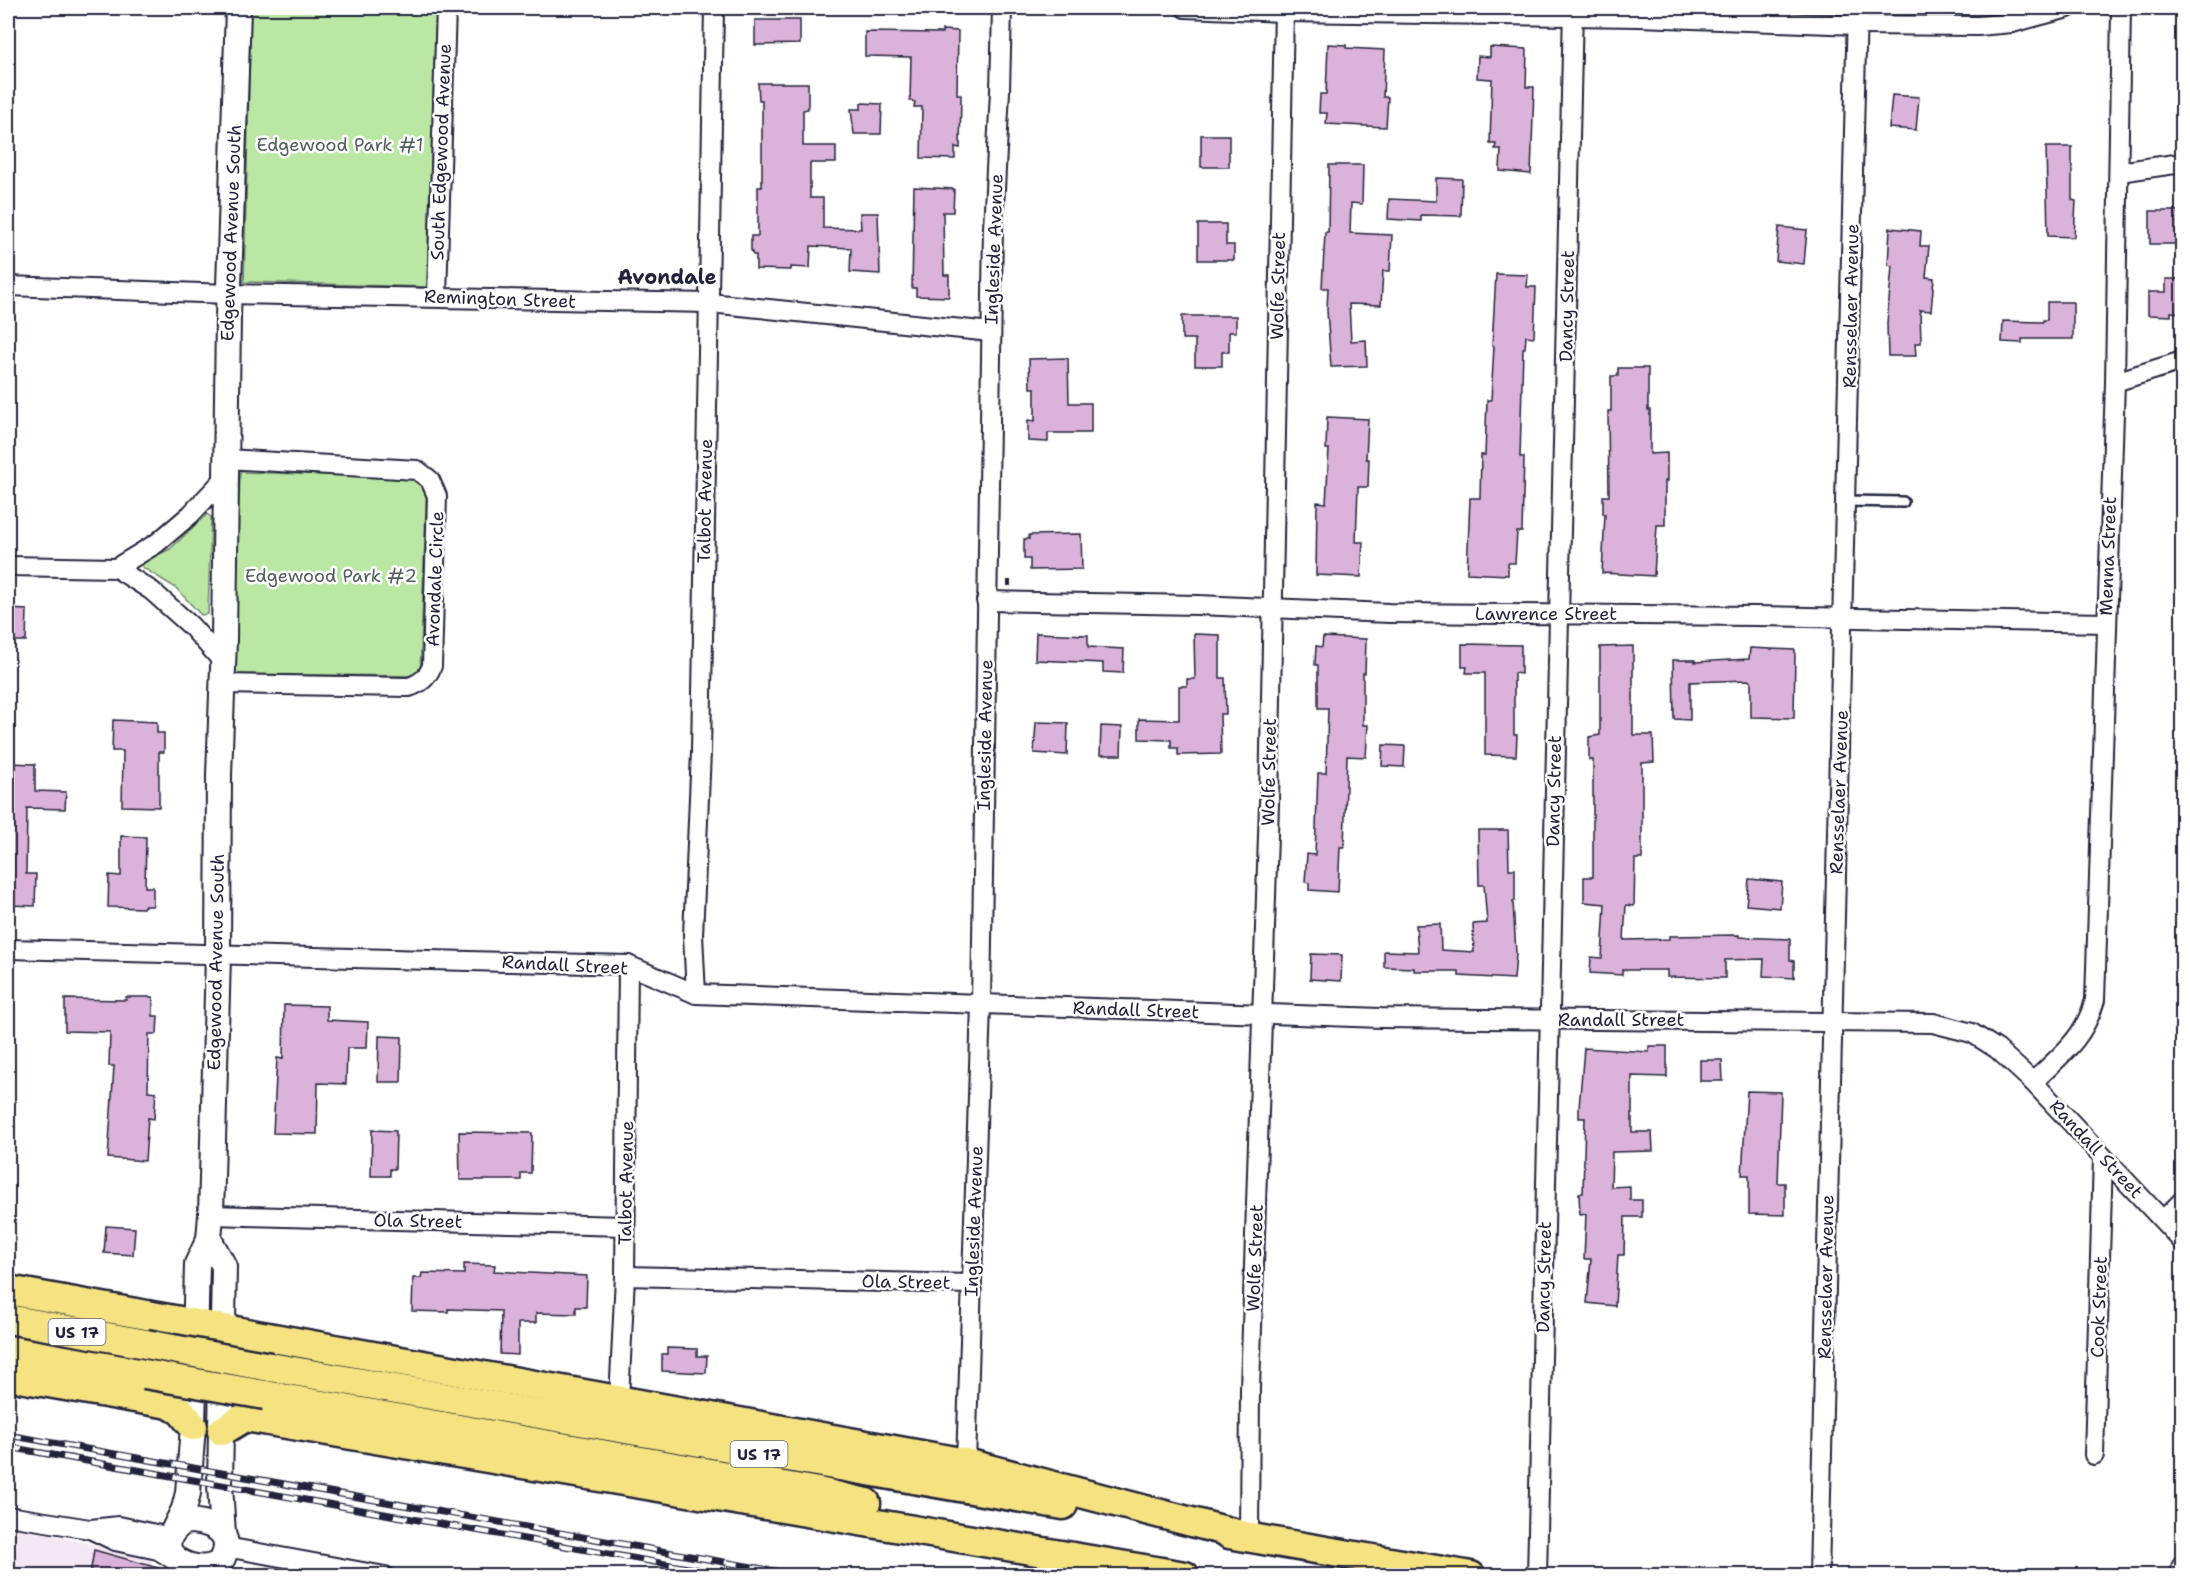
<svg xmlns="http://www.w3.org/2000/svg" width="2190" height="1583" font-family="'Shantell Sans',sans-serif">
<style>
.built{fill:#f4e8f4}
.green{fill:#bbe7a4;stroke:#6e8470;stroke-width:1.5}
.building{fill:#dbb2d9;stroke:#22223b;stroke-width:1.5}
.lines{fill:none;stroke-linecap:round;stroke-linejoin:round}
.service-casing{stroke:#22223b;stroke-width:14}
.minor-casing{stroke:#22223b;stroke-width:22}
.secondary-casing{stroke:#22223b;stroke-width:28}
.trunk-casing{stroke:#22223b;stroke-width:33}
.path{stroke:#22223b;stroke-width:4;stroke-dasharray:6 4.5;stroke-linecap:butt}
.service{stroke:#fff;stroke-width:9}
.minor{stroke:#fff;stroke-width:18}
.secondary{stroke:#fff;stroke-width:24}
.trunk{stroke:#f5e381;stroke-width:28}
.rail-casing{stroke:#22223b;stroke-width:7}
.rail{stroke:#fff;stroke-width:4.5;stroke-dasharray:14;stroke-linecap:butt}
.trunk-bridge-casing{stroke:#22223b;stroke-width:33;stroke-linecap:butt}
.trunk-bridge{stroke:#f5e381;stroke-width:28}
.labels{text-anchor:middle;stroke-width:5;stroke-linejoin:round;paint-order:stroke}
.shield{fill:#fff;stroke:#646476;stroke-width:1.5}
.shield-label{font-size:16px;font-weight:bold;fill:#22223b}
.park-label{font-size:18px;fill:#505d5a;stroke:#fff}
.street-label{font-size:18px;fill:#22223b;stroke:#fff}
.neighbourhood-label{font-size:20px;font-weight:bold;fill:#22223b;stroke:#fff}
</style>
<rect width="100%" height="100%" fill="#fff"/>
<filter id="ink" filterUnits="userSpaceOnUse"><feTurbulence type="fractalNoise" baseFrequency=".0167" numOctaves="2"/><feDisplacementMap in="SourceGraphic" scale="12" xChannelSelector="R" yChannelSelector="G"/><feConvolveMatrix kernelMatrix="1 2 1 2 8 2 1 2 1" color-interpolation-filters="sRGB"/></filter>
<g filter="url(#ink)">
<!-- built -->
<g class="built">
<polygon points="8,1527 67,1538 152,1561 151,1575 8,1575"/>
<polygon points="230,1567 287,1575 230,1576"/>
<polygon points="579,1568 621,1575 578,1575"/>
</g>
<!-- green -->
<g class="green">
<polygon points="251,8 436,8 427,287 244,282"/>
<polygon points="240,472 427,478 420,676 234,674"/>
<polygon points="207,514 211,517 208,614 201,615 176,588 142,567 145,561 170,549"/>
</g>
<!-- building -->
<g class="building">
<polygon points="755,20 800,20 800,44 755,45"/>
<polygon points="942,30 958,31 957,94 961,95 960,148 955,147 955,159 921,158 922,107 914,107 915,102 910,101 911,57 865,56 865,32 942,33"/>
<polygon points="1328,44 1346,45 1346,48 1385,50 1383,97 1388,97 1386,127 1326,124 1327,113 1319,113 1320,94 1326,94"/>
<polygon points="1490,47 1527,49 1526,87 1534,87 1531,174 1500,171 1501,149 1495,149 1496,144 1490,144 1492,79 1477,78 1478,56 1490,57"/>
<polygon points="758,83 808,83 808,109 803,110 803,146 836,146 836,163 810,163 810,198 823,198 823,228 861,229 860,213 878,213 880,274 850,272 851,248 811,246 810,268 791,267 791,270 756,269 756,255 753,255 751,250 751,236 758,236 758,187 762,187 762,100 759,100"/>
<polygon points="1892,95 1919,97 1916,130 1889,128"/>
<polygon points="861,103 882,104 881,134 854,134 851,109 861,109"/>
<rect x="1201" y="135" width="28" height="32"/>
<polygon points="2046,147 2072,147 2072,200 2076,201 2074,237 2048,236"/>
<polygon points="1329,165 1363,165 1362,204 1351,203 1350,233 1392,235 1390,271 1383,271 1381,305 1349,304 1351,341 1366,340 1367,366 1331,367 1327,310 1328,288 1322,288 1325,232 1328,232"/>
<polygon points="1436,178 1462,179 1461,216 1421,215 1421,221 1388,219 1389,199 1436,201"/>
<polygon points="914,187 954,189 953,212 943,212 944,275 949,275 949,297 916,296 916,288 912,288"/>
<polygon points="2150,211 2180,211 2180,213 2182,213 2182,244 2150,244"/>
<polygon points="1198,224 1226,224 1226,245 1234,245 1234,260 1198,260"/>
<polygon points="1779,227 1807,230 1804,264 1776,261"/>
<polygon points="1890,228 1921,231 1920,246 1929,246 1926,277 1934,278 1931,311 1920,310 1921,343 1915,343 1916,356 1888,356 1887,323 1892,266 1888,265"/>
<polygon points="1496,274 1528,275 1527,287 1536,287 1534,337 1526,336 1525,348 1523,348 1520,457 1524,457 1522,532 1517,532 1515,563 1508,563 1508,575 1467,573 1470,498 1480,498 1481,455 1485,455 1487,400 1491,400 1494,346 1492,346"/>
<polygon points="2166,279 2182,279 2182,313 2171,312 2171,316 2148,315 2148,292 2166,292"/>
<polygon points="2047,302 2073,302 2073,339 2022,339 2022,343 2002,342 2003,321 2043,322 2043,320 2047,320"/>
<polygon points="1182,316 1236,316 1236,332 1229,332 1229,352 1222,352 1222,366 1195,366 1195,339 1182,339"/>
<polygon points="1068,358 1069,403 1091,403 1091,433 1048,433 1048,442 1028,441 1028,420 1035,421 1035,388 1030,388 1029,359"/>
<polygon points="1618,368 1648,368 1648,410 1650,410 1650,454 1667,453 1667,481 1665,481 1665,525 1657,525 1654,576 1602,573 1605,514 1603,514 1603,496 1609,496 1608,411 1611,411 1611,376 1618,376"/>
<polygon points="1327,417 1368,419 1366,459 1369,459 1368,487 1358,487 1356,542 1363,542 1361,577 1316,575 1317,502 1326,503 1329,449 1326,449"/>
<polygon points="1081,534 1082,569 1030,570 1030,559 1024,559 1024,539 1029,539 1029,535"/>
<polygon points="8,609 27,610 26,641 8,641"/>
<polygon points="1036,633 1088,635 1088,647 1124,649 1123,673 1103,672 1103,663 1035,660"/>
<polygon points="1194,634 1220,635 1220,678 1225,678 1226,714 1220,714 1221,754 1178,755 1178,748 1171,748 1171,740 1139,739 1139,719 1179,720 1179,686 1187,686 1187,679 1195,679"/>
<polygon points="1323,637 1366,639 1365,673 1363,673 1363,725 1368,725 1366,757 1347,756 1344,847 1340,847 1338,892 1309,890 1309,883 1305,882 1307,854 1315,855 1318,773 1326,773 1328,708 1318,708 1318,665 1315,665 1316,646 1322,647"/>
<polygon points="1462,644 1521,645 1521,674 1514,673 1514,735 1517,735 1516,756 1485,755 1485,673 1466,673 1467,667 1462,667"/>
<polygon points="1633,646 1633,735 1653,735 1654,762 1642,763 1642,859 1635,859 1634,906 1626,905 1624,940 1669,939 1669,936 1739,935 1739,937 1790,939 1790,960 1794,961 1794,978 1763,976 1764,959 1725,960 1725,978 1667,977 1667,970 1622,970 1622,975 1590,973 1591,957 1602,958 1605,904 1584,902 1584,877 1593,877 1593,760 1589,760 1589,737 1600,735 1600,647"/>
<polygon points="1750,648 1795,650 1794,718 1751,717 1751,682 1748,680 1690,682 1690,720 1674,719 1673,660 1695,660 1695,662 1749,659"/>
<polygon points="113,720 157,722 157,733 164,733 164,752 159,752 159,807 122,806 123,751 112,751"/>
<polygon points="1036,722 1068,723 1067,755 1034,753"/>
<polygon points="1101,726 1122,727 1121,755 1100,755"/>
<polygon points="1383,745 1405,746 1404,767 1382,766"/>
<polygon points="8,763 35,764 35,791 66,792 65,809 27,808 26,874 36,874 35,906 8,905"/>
<polygon points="1478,830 1508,830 1509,869 1515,869 1515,901 1513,901 1516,954 1514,979 1459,976 1459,971 1414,971 1414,968 1384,967 1384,951 1418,952 1416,925 1440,924 1441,950 1474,952 1473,924 1487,923 1484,885 1479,885"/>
<polygon points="121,836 146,837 145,887 153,887 153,906 144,906 143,908 108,907 109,875 121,876"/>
<polygon points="1749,879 1782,882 1780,908 1746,905"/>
<polygon points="1311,954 1342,955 1341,981 1310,979"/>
<polygon points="126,997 153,997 153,1016 158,1016 157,1034 149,1034 148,1091 156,1092 154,1119 148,1118 145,1161 108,1158 114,1066 109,1066 110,1032 65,1031 65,999 126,1000"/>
<polygon points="284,1005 327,1006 327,1020 368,1022 367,1048 347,1048 346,1084 318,1083 317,1134 273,1133 277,1058 283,1059"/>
<polygon points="379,1036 402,1037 401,1082 378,1082"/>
<polygon points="1649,1046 1667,1046 1667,1077 1632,1076 1632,1132 1652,1132 1653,1151 1612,1152 1611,1187 1630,1186 1630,1200 1642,1200 1642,1217 1625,1217 1624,1255 1618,1255 1615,1306 1587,1303 1591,1259 1584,1259 1586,1214 1580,1215 1579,1193 1583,1193 1585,1118 1579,1118 1579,1108 1584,1048 1649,1052"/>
<polygon points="1700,1060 1722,1060 1723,1081 1700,1081"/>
<polygon points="1747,1091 1781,1092 1778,1183 1785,1183 1785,1215 1749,1214 1749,1175 1742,1175"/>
<polygon points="372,1130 396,1131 395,1169 390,1169 390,1176 371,1176"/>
<polygon points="459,1132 532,1133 531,1173 521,1173 521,1180 460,1180"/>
<polygon points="106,1226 135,1228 133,1255 104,1253"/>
<polygon points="464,1264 495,1265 494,1271 587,1276 586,1307 576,1307 576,1314 536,1313 536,1323 518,1323 518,1355 500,1354 501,1311 448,1309 448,1312 412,1311 413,1278 421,1278 422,1273 464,1274"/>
<polygon points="667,1348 697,1349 697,1356 707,1356 706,1373 662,1371 662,1354 667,1354"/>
<polygon points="94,1550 169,1571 169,1575 90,1575"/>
</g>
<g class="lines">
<defs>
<g id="service">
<polyline points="1846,501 1903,502"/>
<polyline points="8,1573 20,1576"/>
</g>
<g id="minor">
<polyline points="1185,8 1284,12 1639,17 1857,25 1978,26 2012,23 2068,8"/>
<polyline points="2119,172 2182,163"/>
<polyline points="8,286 229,294 710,303 991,332"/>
<polyline points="437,296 446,8"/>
<polyline points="2115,382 2182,361"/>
<polyline points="8,566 116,568 157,543 190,515 225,478"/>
<polyline points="116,568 152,591 191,626 224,663"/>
<polyline points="986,601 1198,605 1389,613 1756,616 2106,623"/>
<path d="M223 684 409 687C421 683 427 678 432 666L437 496 430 480 417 470 226 459"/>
<polyline points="8,949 628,965 696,994 1381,1018 1933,1023 1972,1033 1997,1049 2033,1082 2182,1241"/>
<polyline points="696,994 693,935 701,752 714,8"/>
<path d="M2033 1082C2061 1055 2084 1039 2095 1000L2115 382 2121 8"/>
<polyline points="211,1215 625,1226"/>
<polyline points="2163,1220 2182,1201"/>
<polyline points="625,1276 971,1284"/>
<polyline points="619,1400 625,1276 628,965"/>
<polyline points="2094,1455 2103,1158"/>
<polyline points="966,1463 981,1005 993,228 1000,91 1002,8"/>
<polyline points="8,1516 90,1529 115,1541 158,1550 171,1558"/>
<polyline points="91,1529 119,1526 160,1535 171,1534"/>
<polyline points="1249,1537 1250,1389 1269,804 1284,8"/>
<polyline points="226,1547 385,1576"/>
<polyline points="1537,1576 1573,8"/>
<polyline points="1819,1576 1857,8"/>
<polyline points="2178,1576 2182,1565"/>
</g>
<g id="secondary">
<polyline points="209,1239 224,1266 220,1485 223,1534"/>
<path d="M185 1521C207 1521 235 1529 223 1558 206 1583 137 1554 185 1521Z"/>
<polyline points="174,1529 184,1509 188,1493 193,1426 197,1264 209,1239 211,1215 218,956 219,775 224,640 228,317 238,8"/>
</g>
<g id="trunk">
<polyline points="8,1290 966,1463 1249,1537"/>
<polyline points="8,1319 146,1344"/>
<polyline points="8,1350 145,1374"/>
<polyline points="270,1367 1063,1505"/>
<polyline points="8,1376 169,1404 181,1411 193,1426"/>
<polyline points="265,1395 818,1492 866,1503"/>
<polyline points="222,1431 245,1417 1185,1576"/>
<polyline points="1229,1534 1471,1576"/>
</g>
</defs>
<!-- service casing -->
<use href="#service" class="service-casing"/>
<!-- minor casing -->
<use href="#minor" class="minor-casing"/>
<!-- secondary casing -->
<use href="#secondary" class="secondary-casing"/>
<!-- trunk casing -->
<use href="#trunk" class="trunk-casing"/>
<!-- path -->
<polyline class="path" points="1009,586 1009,577"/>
<!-- service -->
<use href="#service" class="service"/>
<!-- minor -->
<use href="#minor" class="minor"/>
<!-- secondary -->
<use href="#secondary" class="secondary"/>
<!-- trunk -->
<use href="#trunk" class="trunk"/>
<defs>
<g id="rail">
<polyline points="8,1435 803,1576"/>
<polyline points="8,1447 733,1576"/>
</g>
</defs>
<!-- rail casing -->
<use href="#rail" class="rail-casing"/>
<!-- rail -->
<use href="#rail" class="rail"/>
<defs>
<g id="trunk-bridge">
<polyline points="146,1344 270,1367"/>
<polyline points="145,1374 265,1395"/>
</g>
</defs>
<!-- trunk-bridge casing -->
<use href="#trunk-bridge" class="trunk-bridge-casing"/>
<!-- trunk-bridge -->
<use href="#trunk-bridge" class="trunk-bridge"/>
</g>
</g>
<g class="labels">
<!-- shield labels -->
<g class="shield">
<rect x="48.5" y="1319" width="57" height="26" rx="4.5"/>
<rect x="730.5" y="1441" width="57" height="26" rx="4.5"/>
</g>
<g class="shield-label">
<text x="77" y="1338">US 17</text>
<text x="759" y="1460">US 17</text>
</g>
<!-- park labels -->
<g class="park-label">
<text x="340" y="151">Edgewood Park #1</text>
<text x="331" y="582">Edgewood Park #2</text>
</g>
<!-- street labels -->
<g class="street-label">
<text transform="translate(441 152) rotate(-88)" y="6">South Edgewood Avenue</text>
<text transform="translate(231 233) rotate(-88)" y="6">Edgewood Avenue South</text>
<text transform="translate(994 249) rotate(-88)" y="6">Ingleside Avenue</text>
<text transform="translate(1278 286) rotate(-89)" y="6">Wolfe Street</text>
<text transform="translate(500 299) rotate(2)" y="6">Remington Street</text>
<text transform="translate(1567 306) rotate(-89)" y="6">Dancy Street</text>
<text transform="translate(1851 306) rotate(-89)" y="6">Rensselaer Avenue</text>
<text transform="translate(705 501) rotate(-89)" y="6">Talbot Avenue</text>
<text transform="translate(2108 556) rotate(-88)" y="6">Menna Street</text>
<text transform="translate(435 579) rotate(-88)" y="6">Avondale Circle</text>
<text x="1546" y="620">Lawrence Street</text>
<text transform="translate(985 735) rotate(-89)" y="6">Ingleside Avenue</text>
<text transform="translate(1269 772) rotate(-89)" y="6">Wolfe Street</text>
<text transform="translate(1554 791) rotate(-89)" y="6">Dancy Street</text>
<text transform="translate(1839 792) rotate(-88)" y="6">Rensselaer Avenue</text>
<text transform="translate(216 962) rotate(-89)" y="6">Edgewood Avenue South</text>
<text transform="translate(565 965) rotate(3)" y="6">Randall Street</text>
<text transform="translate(1136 1010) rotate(2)" y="6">Randall Street</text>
<text x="1621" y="1026">Randall Street</text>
<text transform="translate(2096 1149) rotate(47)" y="6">Randall Street</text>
<text transform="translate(626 1183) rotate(-89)" y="6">Talbot Avenue</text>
<text transform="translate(418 1221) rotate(1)" y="6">Ola Street</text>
<text transform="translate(974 1221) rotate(-88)" y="6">Ingleside Avenue</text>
<text transform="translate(1255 1258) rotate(-88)" y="6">Wolfe Street</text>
<text transform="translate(1544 1277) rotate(-89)" y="6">Dancy Street</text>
<text transform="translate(1826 1277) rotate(-89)" y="6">Rensselaer Avenue</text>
<text transform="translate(906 1282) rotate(1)" y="6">Ola Street</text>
<text transform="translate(2099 1307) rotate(-88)" y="6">Cook Street</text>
</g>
<!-- neighbourhood labels -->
<g class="neighbourhood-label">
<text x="667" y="284">Avondale</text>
</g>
</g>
<!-- margin -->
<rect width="2190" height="1583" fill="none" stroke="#fff" stroke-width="30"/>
<rect x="15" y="15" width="2160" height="1553" fill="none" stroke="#22223b" stroke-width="2" filter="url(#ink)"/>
</svg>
